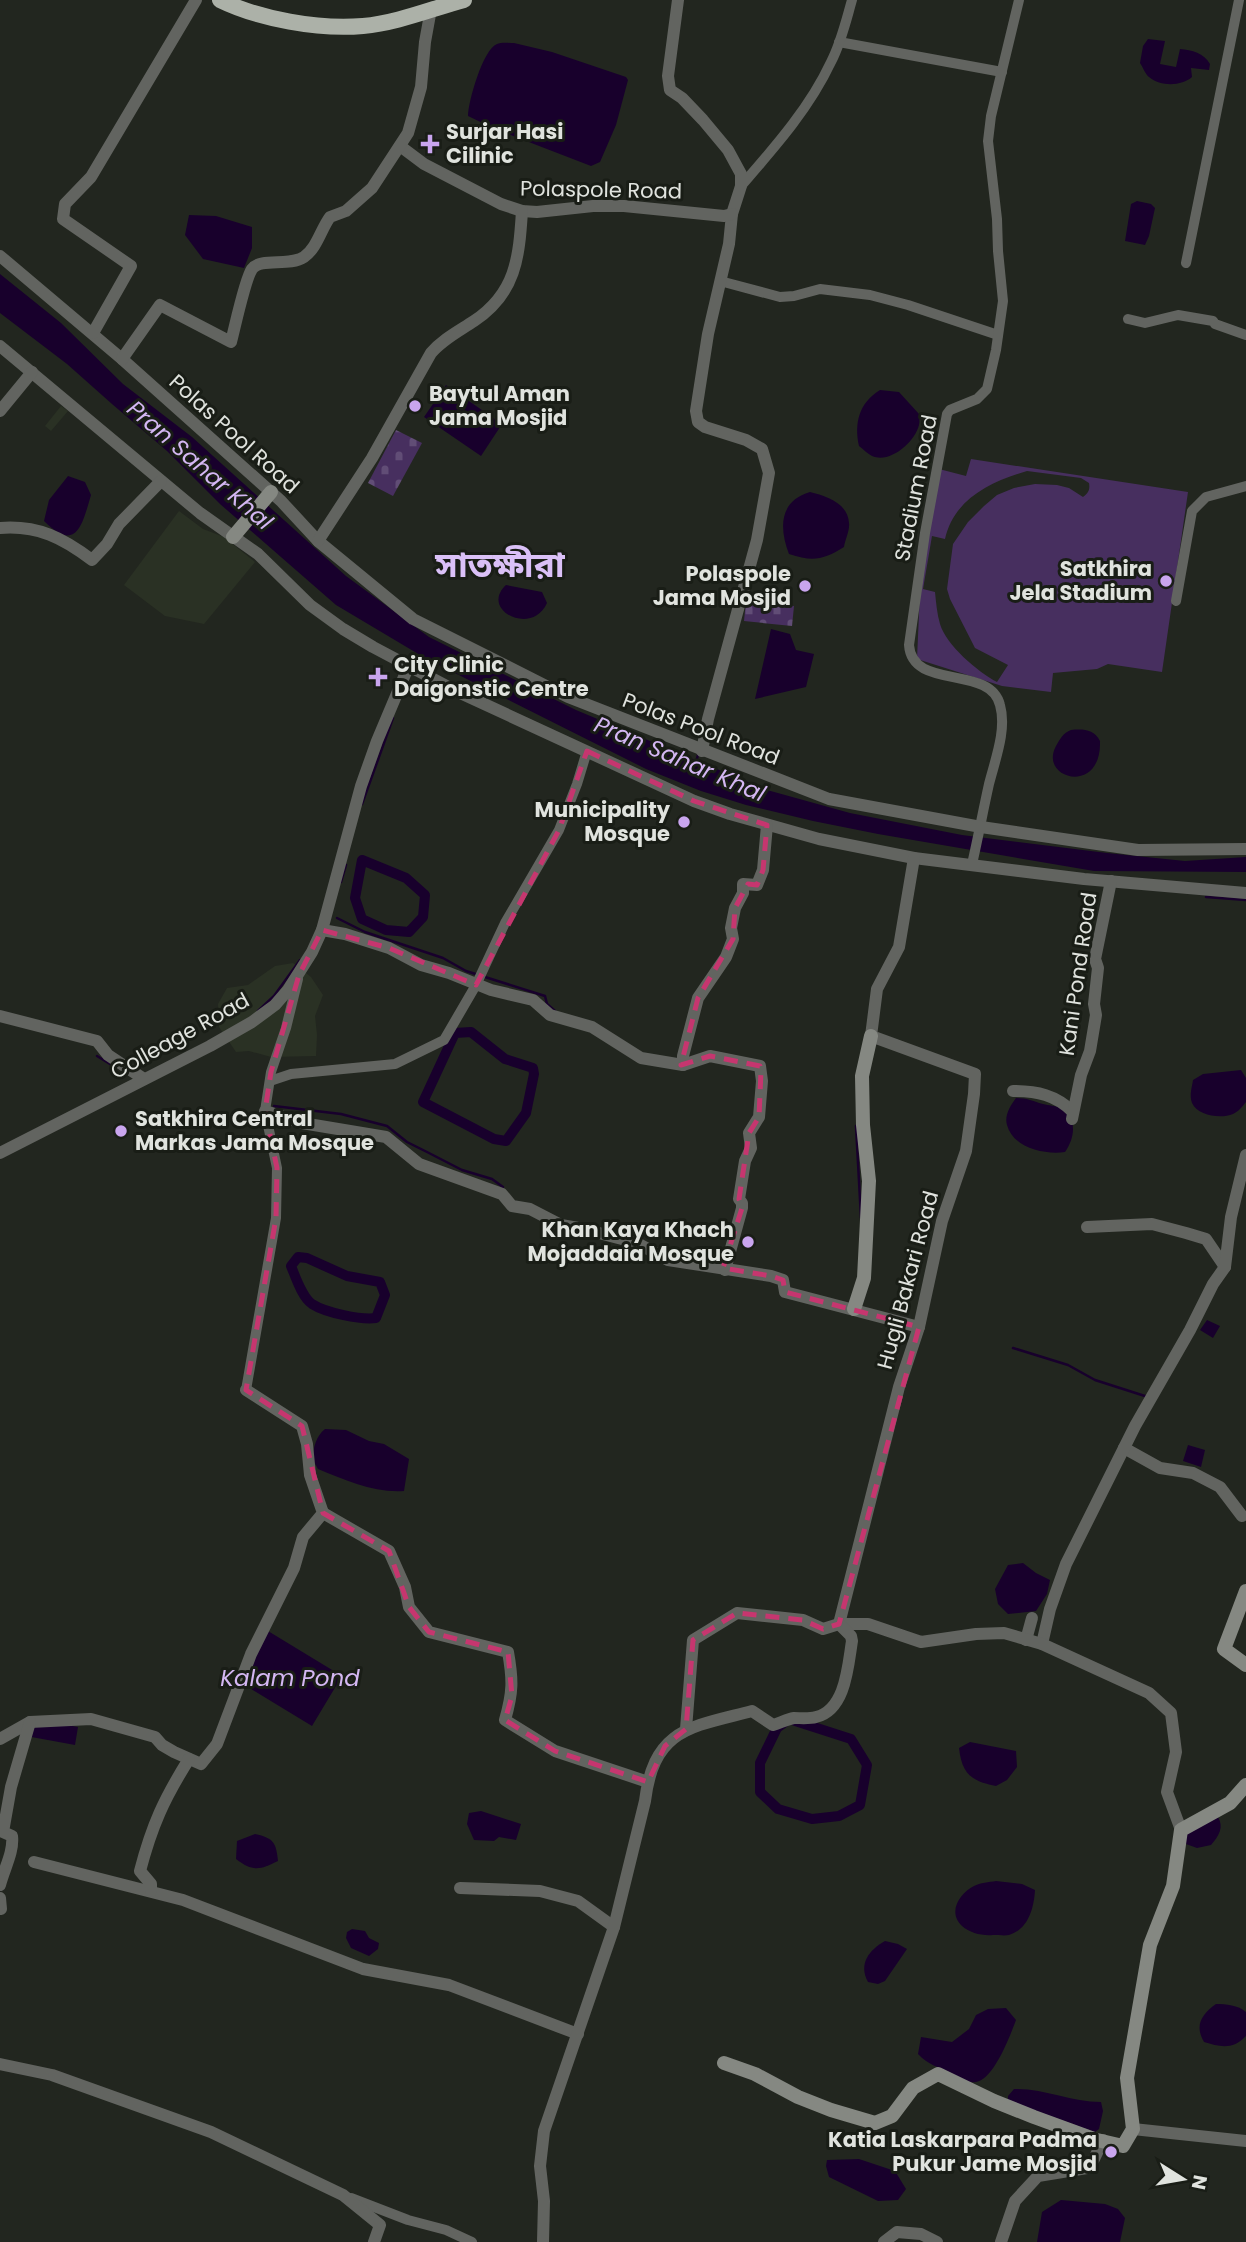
<svg xmlns="http://www.w3.org/2000/svg" width="1246" height="2242" font-family="Poppins,'Noto Sans Bengali',sans-serif">
<style>
.built{fill:#2a3124}
.grass{fill:#472f5f;fill-rule:evenodd}
.cemetery{fill:url(#cemetery-stones)}
.water{fill:#18002c}
.lines{fill:none;stroke-linecap:round;stroke-linejoin:round}
.stream{stroke:#18002c;stroke-width:2.5}
.canal{stroke:#18002c;stroke-width:10}
.minor{stroke:#626460;stroke-width:10}
.tertiary{stroke:#626460;stroke-width:12}
.secondary{stroke:#858882;stroke-width:14}
.trunk{stroke:#acb1a8;stroke-width:16}
.marked{fill:none;stroke:#c6366f;stroke-width:5;stroke-dasharray:14 9;stroke-linejoin:round}
.poi-dot{fill:#c9a5ee;stroke:#191d16;stroke-width:2.5}
.labels{text-anchor:middle;stroke-width:6;stroke-linejoin:round;paint-order:stroke}
.poi-label{font-size:21px;font-weight:bold;fill:#e0e3de;stroke:#191d16;text-anchor:end}
.street-label{font-size:21px;fill:#e0e3de;stroke:#191d16}
.water-label{font-size:23px;font-style:italic;fill:#d4b7f3;stroke:#191d16}
.town-label{font-size:35px;font-weight:bold;fill:#dac0f7;stroke:#191d16}
</style>
<defs>
<pattern id="cemetery-stones" width="16" height="16" patternUnits="userSpaceOnUse" patternTransform="scale(1.75)"><rect width="16" height="16" fill="#472f5f"/><path d="M2 7V4a2 2 0 0 1 4 0v3zM10 15v-3a2 2 0 0 1 4 0v3z" fill="#614d76"/></pattern>
</defs>
<rect width="100%" height="100%" fill="#22261f"/>
<!-- built -->
<g class="built">
<polygon points="61,406 68,411 51,431 45,426"/>
<polygon points="179,511 203,529 224,537 255,562 204,624 165,616 124,585"/>
<polygon points="293,963 311,977 323,995 315,1016 317,1035 316,1056 271,1057 249,1051 236,1052 219,1027 218,1004 227,988 248,985 275,966"/>
</g>
<!-- grass -->
<path class="grass" d="M971 459 1188 492 1162 672 1108 664 1097 669 1053 673 1051 692 1002 686 917 659 920 591 939 469 966 476ZM1027 471 1081 478 1089 483C1090 489 1089 493 1083 497L1069 488 1057 485 1035 484 1014 488 997 495 984 506 968 522 953 544 947 589 950 599 975 648 1008 665 997 682C978 672 946 645 940 624 937 614 936 602 935 592L923 589 932 536 945 539C954 499 990 482 1027 471Z"/>
<!-- cemetery -->
<g class="cemetery">
<polygon points="396,430 422,443 393,496 368,483"/>
<polygon points="746,601 794,606 792,626 744,621"/>
</g>
<!-- water -->
<g class="water">
<path d="M1148 39 1165 41 1160 64 1176 67 1180 49C1192 50 1204 53 1210 64L1209 70 1191 68 1192 77C1182 86 1161 87 1149 77 1145 74 1143 67 1140 63L1143 46Z"/>
<path d="M514 43 552 52 626 77 628 80 616 125 600 162 591 166 495 129 468 116C468 102 483 49 497 44 501 42 509 43 514 43Z"/>
<polygon points="1137,201 1151,204 1155,208 1149,236 1145,245 1125,241 1131,204"/>
<polygon points="189,215 216,216 252,227 252,248 244,268 203,259 185,235"/>
<polygon points="0,274 61,323 123,384 192,437 346,576 429,637 576,710 767,790 850,813 962,835 1107,853 1185,861 1246,857 1246,872 1094,871 878,834 813,821 746,805 701,791 646,769 425,658 336,605 220,504 167,451 112,404 67,364 0,313"/>
<polygon points="446,385 502,424 481,456 424,417"/>
<path d="M880 390 899 392 919 414C919 418 920 421 919 425 915 442 890 464 872 456 868 454 863 449 859 446 854 423 859 403 880 390Z"/>
<path d="M68 476 85 482 91 495C82 526 76 553 44 521L49 500Z"/>
<path d="M810 492C826 496 848 503 849 523 850 530 845 540 844 547 823 560 813 562 789 554 779 528 779 501 810 492Z"/>
<path d="M506 585 542 592 547 603C532 637 479 610 506 585Z"/>
<polygon points="771,629 790,634 796,650 814,654 806,687 755,699"/>
<path d="M1071 730C1083 729 1094 729 1100 741 1102 796 1038 779 1056 746 1060 739 1063 733 1071 730Z"/>
<path d="M1241 1070 1246 1078V1102C1243 1106 1238 1112 1233 1114 1221 1119 1198 1116 1192 1103 1189 1095 1192 1087 1193 1080L1203 1074Z"/>
<path d="M1016 1098C1028 1098 1032 1101 1043 1104 1049 1106 1055 1105 1060 1108 1078 1117 1075 1138 1065 1152 1045 1155 1013 1148 1007 1125 1004 1115 1011 1105 1016 1098Z"/>
<polygon points="1207,1320 1220,1326 1213,1338 1200,1330"/>
<path d="M325 1429 346 1430 369 1441 384 1444 409 1459 404 1491C374 1493 345 1480 318 1469L312 1458C314 1447 316 1436 325 1429Z"/>
<polygon points="1188,1445 1205,1450 1201,1467 1183,1461"/>
<polygon points="1023,1563 1036,1573 1050,1580 1047,1594 1036,1611 1008,1614 998,1604 995,1589 1008,1565"/>
<polygon points="268,1631 342,1676 312,1726 238,1681"/>
<polygon points="29,1718 78,1727 75,1745 26,1736"/>
<path d="M970 1742 1016 1751 1017 1767 1007 1780 996 1786C971 1781 962 1774 959 1748Z"/>
<polygon points="481,1811 521,1824 516,1840 499,1837 494,1841 474,1840 467,1824 469,1813"/>
<path d="M1218 1817C1224 1827 1219 1836 1211 1845L1197 1848 1186 1844 1181 1830Z"/>
<path d="M255 1834C274 1838 276 1843 278 1861 260 1870 253 1872 236 1859L237 1841Z"/>
<path d="M996 1881 1022 1884 1035 1890C1034 1907 1029 1929 1009 1935 1005 1936 998 1935 993 1935 982 1936 970 1933 962 1926 947 1912 960 1893 974 1886 980 1883 989 1882 996 1881Z"/>
<polygon points="352,1929 365,1931 369,1938 379,1943 378,1949 369,1956 351,1948 346,1938 347,1932"/>
<path d="M885 1941 898 1944 907 1949 885 1981 878 1984 868 1982C858 1964 869 1950 885 1941Z"/>
<path d="M1216 2004C1226 2004 1238 2005 1246 2012V2036C1233 2050 1220 2047 1204 2042 1194 2025 1202 2014 1216 2004Z"/>
<path d="M1006 2008 1016 2020C1010 2036 994 2079 976 2082 965 2084 959 2077 951 2073 939 2067 928 2065 918 2054L921 2037 952 2042 969 2029 976 2015 988 2009Z"/>
<path d="M1014 2089C1044 2088 1071 2102 1101 2102L1103 2111 1099 2129 1095 2132 1008 2101V2096Z"/>
<polygon points="859,2159 895,2171 906,2189 898,2200 878,2201 829,2177 826,2166 827,2160"/>
<polygon points="1061,2200 1105,2204 1118,2209 1125,2218 1120,2242 1037,2242 1042,2212"/>
</g>
<g class="lines">
<!-- stream -->
<g class="stream">
<polyline points="696,762 698,755"/>
<polyline points="362,804 393,718"/>
<polyline points="341,882 346,865"/>
<polyline points="1206,897 1246,900"/>
<polyline points="337,918 365,932 443,958 466,971 545,996 547,1004 555,1011"/>
<polyline points="258,1011 274,996 300,960"/>
<polyline points="97,1056 115,1067"/>
<polyline points="274,1106 341,1114 387,1126 407,1142 427,1152 462,1170 492,1179 503,1187"/>
<polyline points="856,1126 861,1218"/>
<polyline points="1013,1348 1068,1365 1095,1380 1148,1397"/>
</g>
<!-- canal -->
<g class="canal">
<polygon points="362,860 406,878 425,895 423,917 409,932 386,930 362,919 355,898"/>
<polygon points="471,1032 505,1059 533,1068 534,1074 526,1113 506,1141 494,1139 423,1102 455,1033"/>
<path d="M298 1257 307 1258 347 1276 380 1282 385 1295 376 1318C361 1320 326 1313 312 1304 302 1297 296 1278 291 1266Z"/>
<polygon points="789,1719 851,1739 867,1765 860,1805 839,1816 812,1819 778,1809 760,1792 760,1763 777,1728"/>
</g>
<!-- minor -->
<g class="minor">
<polyline points="839,42 1002,72"/>
<path d="M741 186C774 148 809 109 831 62 841 43 846 21 852 0"/>
<polyline points="1186,263 1239,0"/>
<polyline points="720,281 780,297 794,296 820,289 870,295 908,305 998,335"/>
<polyline points="1128,319 1145,323 1178,315 1213,321 1215,324 1246,335"/>
<polyline points="1176,601 1192,511 1206,497 1246,486"/>
<path d="M972 864C978 838 983 811 989 784 995 760 1007 730 1000 705 990 664 912 691 909 645L925 533 947 414 950 410 977 399 987 389 996 350 1003 301 998 251 997 219 988 141 991 116 1019 0"/>
<polyline points="270,1081 291,1074 395,1064 444,1040 476,985 505,923 559,830 577,784 587,751"/>
<polyline points="246,1390 276,1218 277,1168 265,1111 271,1072 286,1028 298,979"/>
<polyline points="351,2198 408,2220 446,2230 472,2242"/>
</g>
<!-- tertiary -->
<g class="tertiary">
<polyline points="678,0 668,76 670,90 682,98 703,120 728,150 741,174 741,186 732,214 729,244 708,334 696,411 698,422 705,427 746,440 762,449 769,473 757,540 708,719 702,751"/>
<polyline points="400,146 424,164 501,204 522,211 537,212 593,206 624,206 724,216 732,214"/>
<polyline points="0,256 122,359 281,501 318,541 413,619 568,697 829,799 981,827 1138,850 1246,849"/>
<polyline points="93,333 131,266 63,219 65,204 91,177 196,0"/>
<polyline points="0,346 200,513 258,554 310,605 343,629 373,647 456,691 694,801 730,814 819,839 914,858 1084,879 1246,893"/>
<path d="M122 359 160 305 231 342C235 327 245 279 252 269 261 257 289 267 304 257 317 248 321 229 330 217L346 211 372 188 408 133 421 87 425 42 431 9"/>
<polyline points="0,411 32,372"/>
<path d="M0 528C38 525 63 538 92 560L107 544 119 524 161 481"/>
<path d="M318 541 372 458 431 353C443 339 459 331 474 321 516 293 519 258 522 211"/>
<polyline points="322,930 345,934 389,948 421,965 449,973 491,990 533,1000 550,1015 592,1027 641,1058 683,1065 710,1056 760,1066 762,1081 759,1117 749,1133 751,1148 745,1161 739,1199 742,1203 742,1208 725,1270"/>
<polyline points="0,1016 97,1041 108,1055 144,1079"/>
<polyline points="683,1065 683,1056 698,998 726,957 733,939 731,928 735,908 743,893 743,884 757,885 763,870 767,825"/>
<path d="M1013 1091C1037 1091 1056 1095 1073 1112"/>
<polyline points="265,1111 302,1123 386,1137 419,1164 502,1194 512,1206 530,1209 561,1225 584,1229 637,1243 668,1260 771,1276 783,1280 785,1292 919,1327"/>
<polyline points="1072,1119 1081,1075 1090,1051 1096,1015 1094,1004 1098,968 1095,959 1111,881"/>
<polyline points="0,1153 210,1046 252,1022 275,1005 288,990 312,952 322,930 361,786 377,741 409,665"/>
<polyline points="1087,1227 1152,1224 1186,1233 1206,1239 1225,1267"/>
<polyline points="1124,1448 1160,1468 1193,1473 1220,1487 1242,1516"/>
<path d="M323 1513 389 1551 405 1587 409 1607 429 1632 508 1652C513 1680 513 1692 505 1720L555 1751 648 1782"/>
<polyline points="839,1624 899,1387 919,1327 942,1221 966,1151 974,1094 975,1074 871,1036 877,989 899,947 914,858"/>
<polyline points="1026,1640 1032,1618"/>
<polyline points="1042,1644 1050,1609 1066,1564 1135,1426 1190,1330 1213,1284 1225,1267 1231,1217 1246,1155"/>
<polyline points="686,1729 693,1640 737,1613 803,1620 823,1629 839,1624 868,1624 921,1642 976,1634 1004,1633 1042,1644 1149,1693 1171,1713 1176,1752 1167,1792 1181,1830"/>
<polyline points="0,1739 30,1722 91,1719 155,1737 162,1745 174,1752 201,1764 217,1744 251,1654 294,1568 303,1537 323,1513 310,1475 307,1444 302,1426 246,1390"/>
<polyline points="34,1862 183,1900 363,1969 449,1985 578,2034"/>
<path d="M0 1885C4 1869 14 1852 12 1836L3 1832 11 1787 30 1722"/>
<polyline points="460,1888 540,1891 578,1901 614,1927"/>
<path d="M151 1891V1884L140 1871C152 1825 164 1799 189 1759"/>
<polyline points="0,1898 1,1909"/>
<polyline points="0,2064 52,2075 211,2132 343,2195 380,2225 374,2242"/>
<polyline points="1133,2129 1246,2141"/>
<path d="M543 2242 544 2201 540 2166 544 2131 614 1927 645 1801C654 1728 691 1727 752 1711L773 1725C780 1723 787 1719 794 1718 801 1718 809 1719 816 1717 846 1710 848 1665 852 1641L851 1636 839 1624"/>
<polyline points="884,2242 897,2232 921,2234 937,2242"/>
<polyline points="1001,2242 1015,2201 1038,2176 1087,2168 1094,2159 1103,2140"/>
</g>
<!-- secondary -->
<g class="secondary">
<polyline points="233,537 271,492"/>
<polyline points="854,1309 864,1278 869,1181 863,1125 862,1076 871,1036"/>
<polyline points="1246,1591 1224,1649 1246,1665"/>
<polyline points="724,2063 755,2074 798,2097 831,2110 875,2123 892,2116 913,2088 938,2074 994,2101 1034,2117 1097,2140 1123,2146 1133,2129 1127,2078 1150,1945 1173,1886 1181,1830 1230,1803 1246,1785"/>
</g>
<!-- trunk -->
<path class="trunk" d="M220 0C259 19 319 30 363 26 397 23 431 9 464 0"/>
</g>
<!-- marked area -->
<path class="marked" d="M587 751 694 801 767 825 763 870 757 885 748 884 735 908 733 939 698 998 681 1065 710 1056 760 1066 761 1071 759 1117 749 1133 739 1199 742 1208 723 1268 771 1276 783 1280 785 1292 919 1327 839 1624 823 1629 803 1620 737 1613 693 1640 686 1729 665 1746 648 1782 555 1751 505 1720 512 1696 508 1652 429 1632 409 1607 389 1551 323 1513 302 1426 246 1390 276 1218 277 1168 265 1111 271 1072 299 975 322 930 389 948 476 985 559 830Z"/>
<!-- markers -->
<g class="poi-dot">
<path d="M426.5 133.5h7v7h7v7h-7v7h-7v-7h-7v-7h7z"/>
<circle cx="415" cy="406" r="7"/>
<circle cx="1166" cy="581" r="7"/>
<circle cx="805" cy="586" r="7"/>
<path d="M374.5 666.5h7v7h7v7h-7v7h-7v-7h-7v-7h7z"/>
<circle cx="684" cy="822" r="7"/>
<circle cx="121" cy="1131" r="7"/>
<circle cx="748" cy="1242" r="7"/>
<circle cx="1111" cy="2152" r="7"/>
</g>
<g class="labels">
<!-- poi labels -->
<g class="poi-label">
<text x="446" y="139" text-anchor="start">Surjar Hasi<tspan x="446" dy="24">Cilinic</tspan></text>
<text x="429" y="401" text-anchor="start">Baytul Aman<tspan x="429" dy="24">Jama Mosjid</tspan></text>
<text x="1152" y="576">Satkhira<tspan x="1152" dy="24">Jela Stadium</tspan></text>
<text x="791" y="581">Polaspole<tspan x="791" dy="24">Jama Mosjid</tspan></text>
<text x="394" y="672" text-anchor="start">City Clinic<tspan x="394" dy="24">Daigonstic Centre</tspan></text>
<text x="670" y="817">Municipality<tspan x="670" dy="24">Mosque</tspan></text>
<text x="135" y="1126" text-anchor="start">Satkhira Central<tspan x="135" dy="24">Markas Jama Mosque</tspan></text>
<text x="734" y="1237">Khan Kaya Khach<tspan x="734" dy="24">Mojaddaia Mosque</tspan></text>
<text x="1097" y="2147">Katia Laskarpara Padma<tspan x="1097" dy="24">Pukur Jame Mosjid</tspan></text>
</g>
<!-- street labels -->
<g class="street-label">
<text transform="translate(601 190) rotate(1)" y="7">Polaspole Road</text>
<text transform="translate(234 434) rotate(42)" y="7">Polas Pool Road</text>
<text transform="translate(916 488) rotate(-79)" y="7">Stadium Road</text>
<text transform="translate(701 729) rotate(21)" y="7">Polas Pool Road</text>
<text transform="translate(1078 974) rotate(-82)" y="7">Kani Pond Road</text>
<text transform="translate(180 1036) rotate(-29)" y="7">Colleage Road</text>
<text transform="translate(908 1280) rotate(-75)" y="7">Hugli Bakari Road</text>
</g>
<!-- water labels -->
<g class="water-label">
<text transform="translate(200 465) rotate(41)" y="8">Pran Sahar Khal</text>
<text transform="translate(680 759) rotate(23)" y="8">Pran Sahar Khal</text>
<text x="290" y="1686">Kalam Pond</text>
</g>
<!-- town labels -->
<g class="town-label">
<text x="500" y="577">সাতক্ষীরা</text>
</g>
</g>
<!-- north arrow -->
<g transform="translate(1183 2179) rotate(101)" stroke="#191d16" stroke-width="5" paint-order="stroke">
<path d="M0-5L12 26L0 18L-12 26Z" fill="#e0e3de"/>
<text y="-10" font-size="19" font-weight="bold" text-anchor="middle" fill="#e0e3de">N</text>
</g>
</svg>
